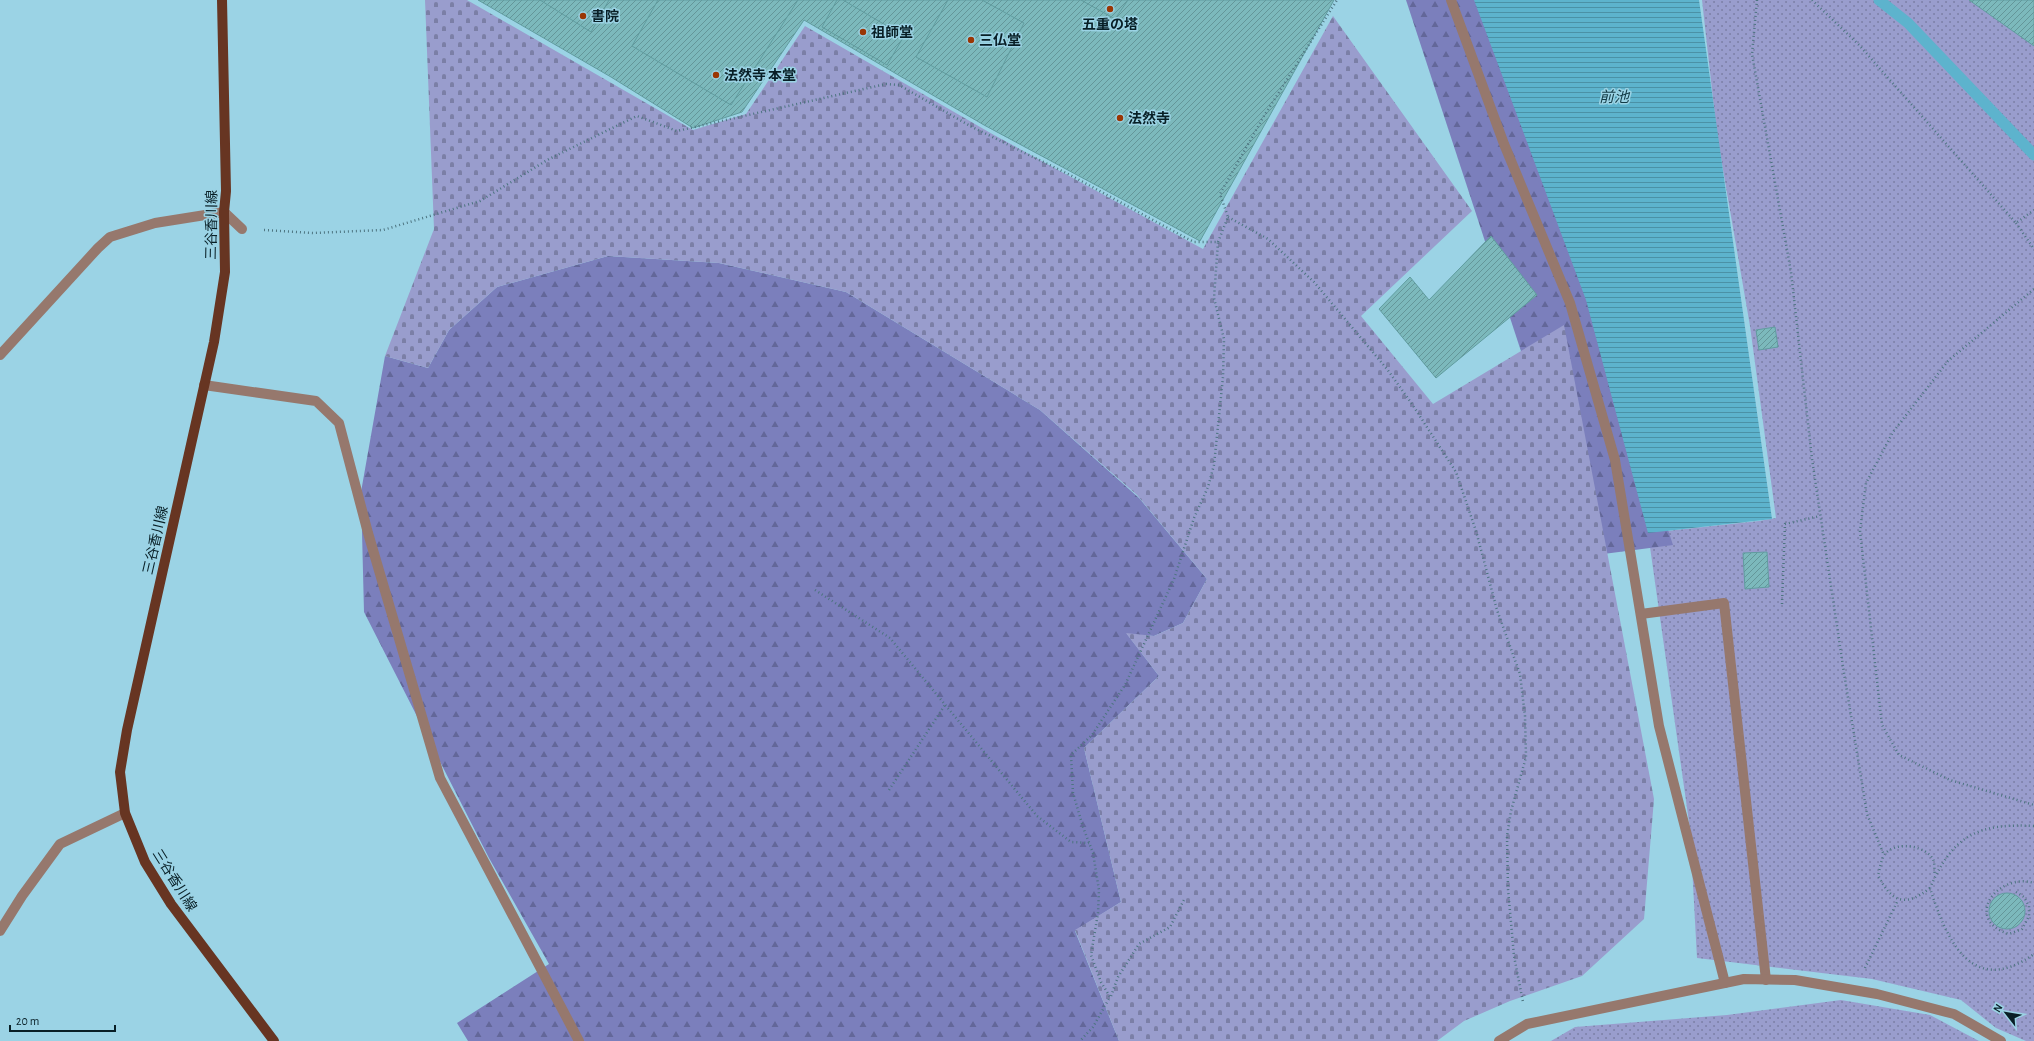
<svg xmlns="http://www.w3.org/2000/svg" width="2034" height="1041" font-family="'Alegreya Sans','Noto Sans JP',sans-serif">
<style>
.grass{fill:url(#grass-dots)}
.forest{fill:url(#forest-firs)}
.cemetery{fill:url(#cemetery-stones)}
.water{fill:url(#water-rules)}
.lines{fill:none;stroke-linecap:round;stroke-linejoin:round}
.stream{stroke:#5db3cd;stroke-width:11}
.building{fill:url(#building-hatch);stroke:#609c9f}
.path{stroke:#4d7480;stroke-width:2.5;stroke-dasharray:1 3;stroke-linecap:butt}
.minor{stroke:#96786d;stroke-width:10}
.major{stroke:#673522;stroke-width:10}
.poi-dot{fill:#9a3604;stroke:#9bd3e5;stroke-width:1.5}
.labels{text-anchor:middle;stroke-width:3;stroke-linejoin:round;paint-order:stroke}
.poi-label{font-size:14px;font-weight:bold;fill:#081f26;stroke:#9bd3e5;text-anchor:start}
.street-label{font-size:14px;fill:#081f26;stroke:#9bd3e5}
.water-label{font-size:15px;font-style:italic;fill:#133b46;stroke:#9bd3e5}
</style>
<defs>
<pattern id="grass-dots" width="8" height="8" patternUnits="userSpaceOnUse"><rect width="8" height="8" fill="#999dcd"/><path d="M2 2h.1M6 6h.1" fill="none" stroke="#7b7fa6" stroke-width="1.8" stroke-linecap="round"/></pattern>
<pattern id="forest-firs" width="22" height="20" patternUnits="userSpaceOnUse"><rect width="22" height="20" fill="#7b7fbc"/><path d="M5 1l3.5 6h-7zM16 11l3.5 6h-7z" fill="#636799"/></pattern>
<pattern id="cemetery-stones" width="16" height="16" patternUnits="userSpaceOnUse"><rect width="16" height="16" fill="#999dcd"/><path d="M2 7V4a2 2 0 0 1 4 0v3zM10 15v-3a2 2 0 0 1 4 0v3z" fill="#7b7fa6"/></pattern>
<pattern id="water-rules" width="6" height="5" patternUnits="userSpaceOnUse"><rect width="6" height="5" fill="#5db3cd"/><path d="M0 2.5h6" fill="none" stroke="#4b91a6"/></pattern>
<pattern id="building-hatch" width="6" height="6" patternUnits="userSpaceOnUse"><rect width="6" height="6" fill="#7cb9bc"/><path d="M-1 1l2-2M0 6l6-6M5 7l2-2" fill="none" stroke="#649699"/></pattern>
</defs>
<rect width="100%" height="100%" fill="#9bd3e5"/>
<!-- grass -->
<g class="grass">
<polygon points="1702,0 2034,0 2034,1041 2026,1041 1996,1028 1961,1000 1872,979 1697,958 1690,829 1648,533 1759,521 1776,518 1750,326 1717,135"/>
<polygon points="1841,1000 1930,1015 1979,1041 1551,1041 1575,1027 1727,1015"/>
</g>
<!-- forest -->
<g class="forest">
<polygon points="1406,0 1494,0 1673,545 1588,556"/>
<polygon points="608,256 719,263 846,292 1040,410 1139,498 1207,579 1183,623 1154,636 1127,634 1159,676 1084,748 1121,902 1075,931 1119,1041 468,1041 457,1023 549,964 489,858 364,612 361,492 385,356 428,368 449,330 497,287"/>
</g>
<!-- cemetery -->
<polygon class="cemetery" points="425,0 467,0 693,130 746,114 805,26 994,135 1203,249 1333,16 1472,211 1361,316 1433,404 1564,325 1654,799 1644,919 1582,976 1510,1001 1464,1021 1437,1041 1119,1041 1075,930 1121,902 1084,748 1159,676 1126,633 1154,636 1183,623 1207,579 1137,495 1040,410 846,292 719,263 608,256 497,287 449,330 428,368 385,356 434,229"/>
<!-- water -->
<polygon class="water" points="1474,0 1699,0 1772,519 1648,533 1586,300"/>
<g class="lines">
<!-- stream -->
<polyline class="stream" points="1879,0 1908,23 2034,155"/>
</g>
<!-- building -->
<g class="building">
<polygon points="478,0 1334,0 1200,241 984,125 804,20 742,112 693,128 611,77"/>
<polygon points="540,0 609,0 591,32"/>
<polygon points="658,0 798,0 731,105 632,46"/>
<polygon points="837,0 843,0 904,36 887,65 822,27"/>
<polygon points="948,0 982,0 1024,23 987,97 916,57"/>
<polygon points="1081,0 1128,0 1115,19"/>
<polygon points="1969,0 2034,0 2034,46"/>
<polygon points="1491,236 1537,295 1436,378 1379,309 1410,277 1429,300"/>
<polygon points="1775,327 1778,347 1759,350 1756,330"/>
<polygon points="1767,552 1769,587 1745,589 1743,553"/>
<circle cx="2007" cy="911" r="18"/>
</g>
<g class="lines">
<!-- path -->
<g class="path">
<polyline points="1757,0 1752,54 1791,272 1812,459 1844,673 1867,814 1884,855"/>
<polyline points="1812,0 1859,45 2016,223 2034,210"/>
<polyline points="1228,217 1268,239 1314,282 1387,369 1412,404 1456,472 1476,531 1497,610 1520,674 1525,716 1526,757 1511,811 1507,836 1508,889 1514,956 1523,1002"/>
<polyline points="2016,223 2034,249"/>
<polyline points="264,230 313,233 383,230 480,201 549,159 637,116 677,131 886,84 899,85 972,127 1072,176 1186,238 1194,242 1218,242 1214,298 1224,339 1223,377 1214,465 1208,487 1194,518 1174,579 1125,685 1092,735 1071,755 1073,793 1083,827 1093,853 1099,890 1098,913 1091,955 1101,982 1110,997 1093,1027 1080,1041"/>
<polyline points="1218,242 1228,217 1220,194 1264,116 1337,0"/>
<polyline points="2034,289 1948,361 1893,432 1866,483 1860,531 1882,725 1899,755 1950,780 2034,805"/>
<polyline points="815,590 890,638 1037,816 1071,842 1089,843"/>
<polyline points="1782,604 1785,524 1820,516"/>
<polyline points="889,790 945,705"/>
<path d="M2034 826C1978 823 1953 835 1930 888 1946 938 1971 999 2034 954"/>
<path d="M1930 888C1905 908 1891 902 1878 875 1880 869 1881 859 1885 854 1896 841 1924 845 1933 859 1935 863 1934 871 1935 875"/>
<path d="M2016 892 2024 897 2029 906V916L2022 929 2009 934C1962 919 1998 872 2034 883"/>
<polyline points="1865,968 1898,900"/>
<polyline points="1111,996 1118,977 1139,944 1170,927 1185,898"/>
</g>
<!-- minor -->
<g class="minor">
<polyline points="1451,0 1504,144 1570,303 1615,460 1659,726 1725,983"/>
<polyline points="0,355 98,248 110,237 155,223 224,212 242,229"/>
<polyline points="204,385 316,401 339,423 368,533 440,778 579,1041"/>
<polyline points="1641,614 1724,603 1766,980"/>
<polyline points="0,931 22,896 60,844 125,813"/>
<polyline points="1499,1041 1527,1024 1744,979 1795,980 1877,994 1954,1014 2001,1041"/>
</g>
<!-- major -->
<polyline class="major" points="222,0 226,191 224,212 225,272 214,342 127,730 120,772 125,813 145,862 171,904 274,1041"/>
</g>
<!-- markers -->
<g class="poi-dot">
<circle cx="1110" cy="9" r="4"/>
<circle cx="583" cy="16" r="4"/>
<circle cx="863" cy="32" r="4"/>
<circle cx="971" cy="40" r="4"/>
<circle cx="716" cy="75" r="4"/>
<circle cx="1120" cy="118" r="4"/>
</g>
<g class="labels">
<!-- poi labels -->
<g class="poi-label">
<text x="591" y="21">書院</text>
<text x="1110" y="29" text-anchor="middle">五重の塔</text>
<text x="871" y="37">祖師堂</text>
<text x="979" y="45">三仏堂</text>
<text x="724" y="80">法然寺 本堂</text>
<text x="1128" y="123">法然寺</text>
</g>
<!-- street labels -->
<g class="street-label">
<text transform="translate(211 225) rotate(-89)" y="5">三谷香川線</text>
<text transform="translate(155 540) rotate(-77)" y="5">三谷香川線</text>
<text transform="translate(175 880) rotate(58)" y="5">三谷香川線</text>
</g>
<!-- water labels -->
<g class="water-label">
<text x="1614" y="102">前池</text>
</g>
</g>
<!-- north arrow -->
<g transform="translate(2006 1013) rotate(301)" stroke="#9bd3e5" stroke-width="3" paint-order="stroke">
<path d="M0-3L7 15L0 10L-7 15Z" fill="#081f26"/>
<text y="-6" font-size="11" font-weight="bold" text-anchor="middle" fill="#081f26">N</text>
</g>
<!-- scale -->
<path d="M10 1025v6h105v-6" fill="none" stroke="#081f26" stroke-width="2"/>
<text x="16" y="1025" font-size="12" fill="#081f26" stroke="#9bd3e5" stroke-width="3" paint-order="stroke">20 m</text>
</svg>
